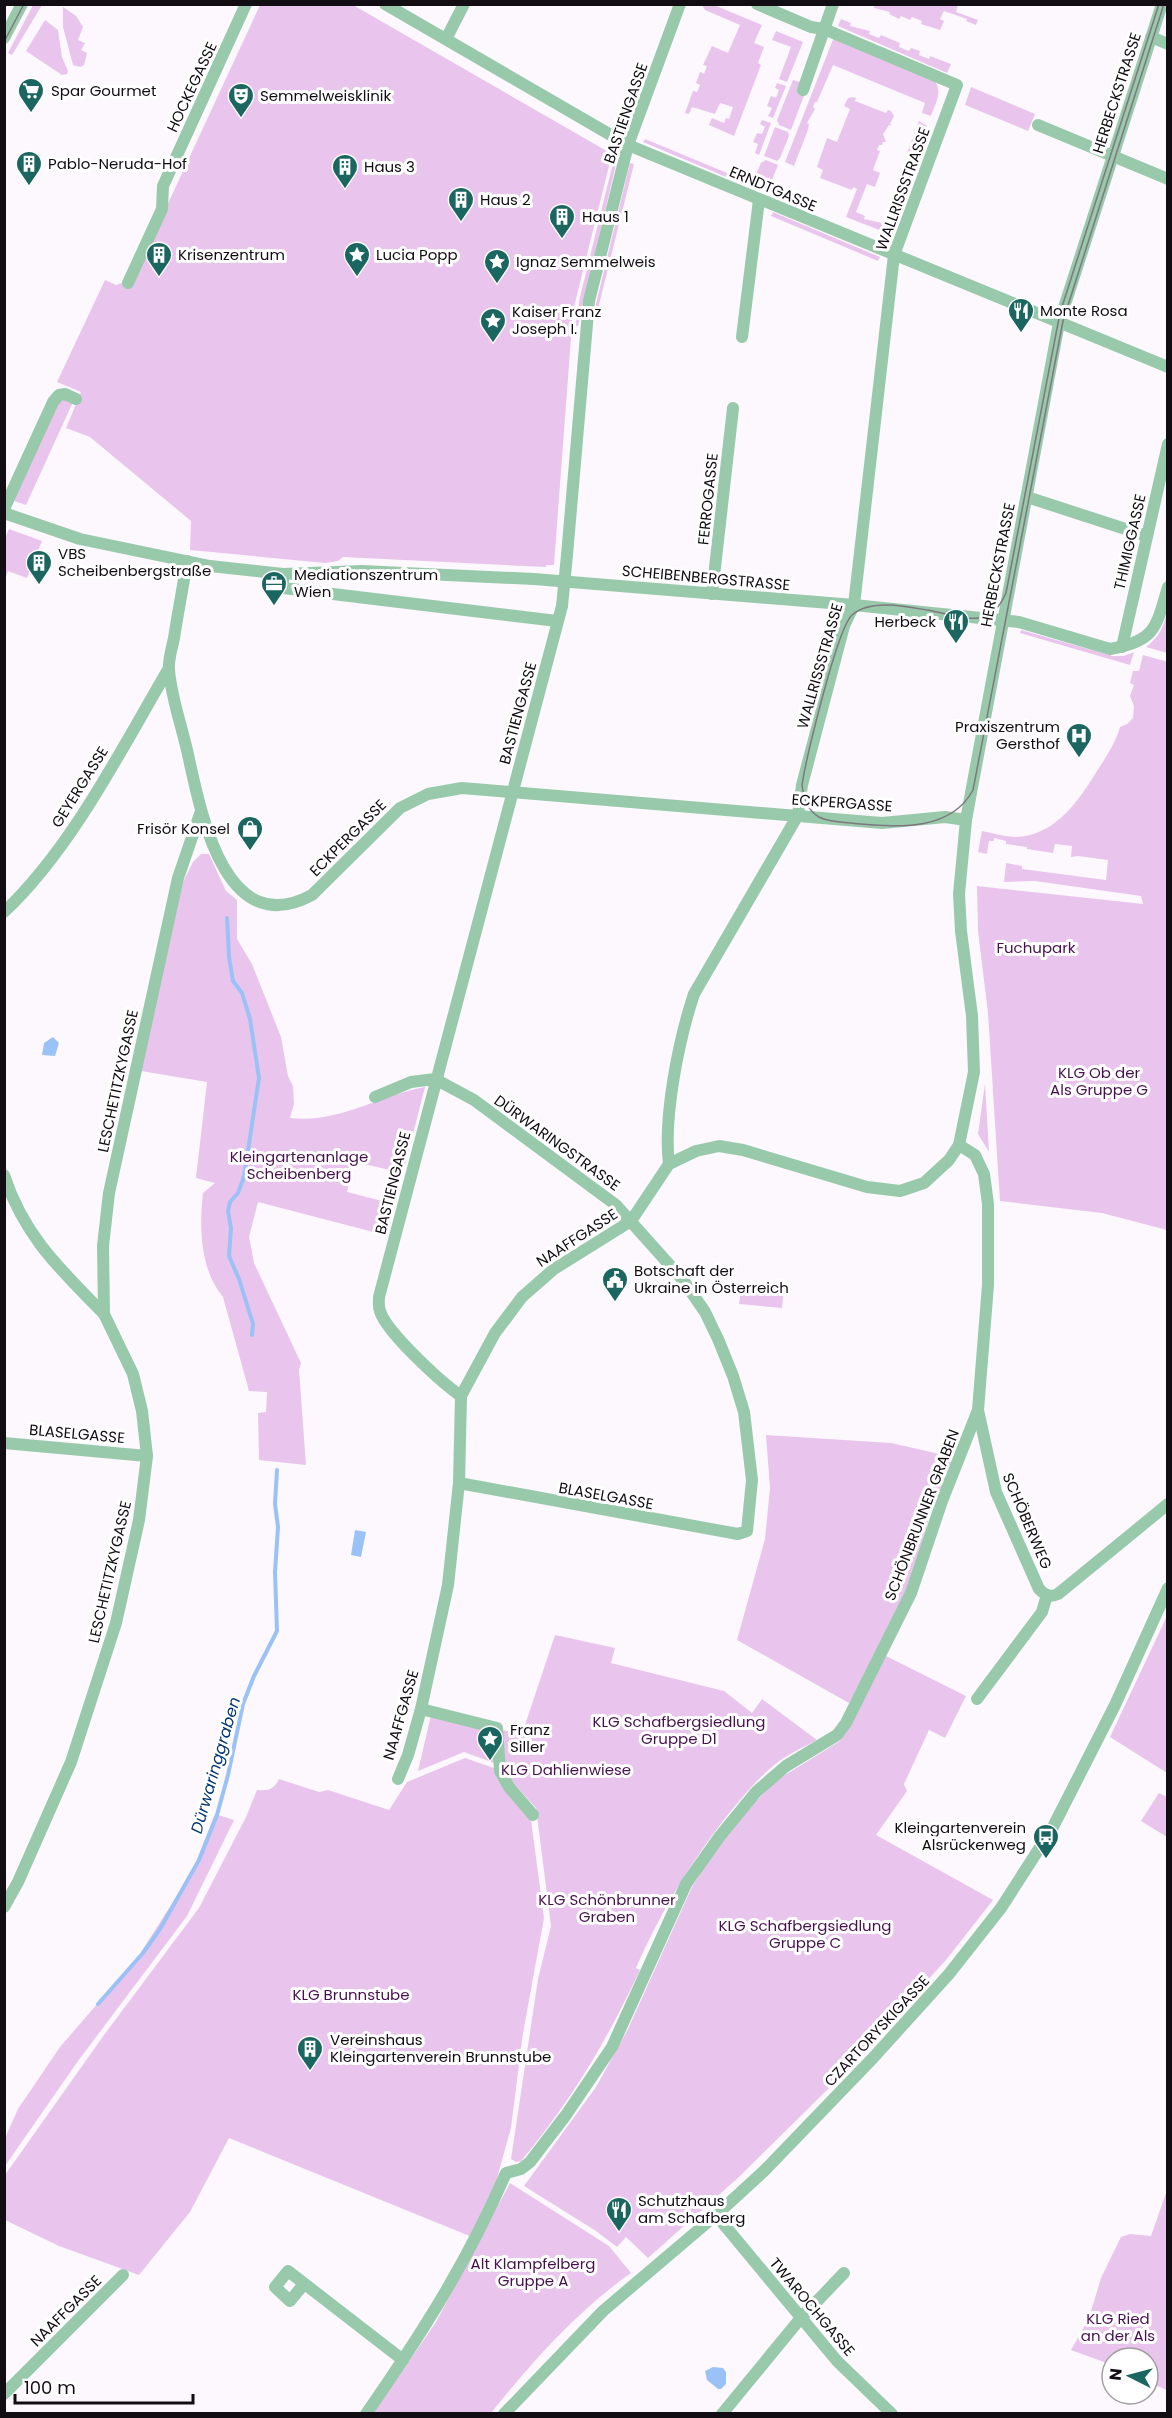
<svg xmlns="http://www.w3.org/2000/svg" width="1172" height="2418" font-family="Poppins,sans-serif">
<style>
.green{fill:#e9c5ed}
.water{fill:#9bc2f7}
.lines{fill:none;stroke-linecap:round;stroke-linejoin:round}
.stream{stroke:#9bc2f7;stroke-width:4}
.minor{stroke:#99c9ab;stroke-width:12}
.tram{stroke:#7d787e;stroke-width:1.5}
.minor-bridge{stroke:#99c9ab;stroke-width:12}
.labels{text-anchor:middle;stroke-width:6;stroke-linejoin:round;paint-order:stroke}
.street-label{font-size:15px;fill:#120c13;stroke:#fff}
.poi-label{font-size:15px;fill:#120c13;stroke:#fff;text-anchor:start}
.park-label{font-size:15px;fill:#47104e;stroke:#fff}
.water-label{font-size:16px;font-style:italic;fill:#033774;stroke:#fff}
</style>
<rect width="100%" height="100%" fill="#fcf8fd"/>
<!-- green -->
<g class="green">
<polygon points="33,5 42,5 12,55 8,53"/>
<polygon points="260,5 353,5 612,154 573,311 554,565 546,565 546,567 343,557 338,561 325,563 190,550 191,521 90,437 66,428 81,392 57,382 105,280 116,285 133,279"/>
<polygon points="702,5 714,5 762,25 754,43 764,47 758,63 761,65 734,136 709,125 712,118 724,123 726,118 729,119 733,107 720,103 715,114 692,107 689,114 685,113 693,91 697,92 700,85 696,83 700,72 704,74 707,66 703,65 712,46 728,53 740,25 705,10"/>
<polygon points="875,5 958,5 956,12 978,20 976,25 966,21 967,19 944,11 940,19 944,21 940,30 921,24 922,21 912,17 910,20 901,16 899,19 889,14 890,12 874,8"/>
<polygon points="63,7 76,16 83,27 78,40 85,43 81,50 87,53 84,65 80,67 73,65 63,27"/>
<polygon points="841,19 851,23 850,26 870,31 869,34 879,38 881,35 900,43 899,47 909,51 911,48 920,51 919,55 929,59 930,56 951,64 947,73 838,26"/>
<polygon points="45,20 58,30 62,57 68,71 67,74 62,75 26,51"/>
<polygon points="776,31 803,42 787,82 779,79 791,47 772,40"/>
<path d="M834 37 935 81C943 93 935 104 931 116L922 113 925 103 833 65 817 102H815L813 107 815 109 807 123 809 124 808 130 794 166 785 162Z"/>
<polygon points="793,80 800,82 805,93 791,130 779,125 777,120"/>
<polygon points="777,83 786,86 773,118 768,116 772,108 767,106 771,96 776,98 779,90 775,88"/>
<polygon points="971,87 1035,114 1028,131 965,105"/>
<polygon points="853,97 856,98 855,101 886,113 888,110 891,111 894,116 890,124 892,126 889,125 883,134 886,142 883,142 882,145 879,145 877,150 880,151 873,170 880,173 875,187 867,184 856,212 865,216 864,219 882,223 886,214 890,215 894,205 898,206 887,233 846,217 857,189 853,187 852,190 820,178 823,170 817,167 827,138 837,142 850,109 844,106 848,98"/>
<polygon points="762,120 771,123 759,155 755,153 758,144 753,142 757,133 762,134 765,127 760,124"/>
<polygon points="919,121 927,126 916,156 907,153"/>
<polygon points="775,127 788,132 789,136 780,158 777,161 764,156"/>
<polygon points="645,139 744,180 743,184 643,142"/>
<polygon points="615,155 618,156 578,326 575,326 580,297"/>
<polygon points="766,160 778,165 770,185 754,179 761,163"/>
<polygon points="630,163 634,164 596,317 593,316"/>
<polygon points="773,212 880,257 878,261 771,216"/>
<polygon points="62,399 73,402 26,505 11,500 48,419"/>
<polygon points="9,529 42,541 27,578 8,571 5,579 5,538"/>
<path d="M1167 613V653L1146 647C1159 637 1163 628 1167 613Z"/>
<polygon points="1021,630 1113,656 1124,656 1134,652 1130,665 1020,633"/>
<path d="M1143 655 1168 662 1167 1230 1102 1213 1000 1201 988 1013 978 931 977 886 1143 904 1141 896 1035 881 1004 882 1006 863 1022 866V869L1106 880 1108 860 1078 856 1071 857 1072 846 1055 844 1053 853 1027 849V847L1006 844V841L994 838V841H989L987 854 978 852 982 831C992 833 1003 836 1014 837 1051 837 1074 807 1092 779 1103 761 1114 747 1120 727L1127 724 1133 718 1134 706 1130 696 1134 685 1130 683 1133 671H1139Z"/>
<path d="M201 854H209L226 891 237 900V939L252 964 281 1037 288 1076 293 1086 294 1104 290 1118C338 1124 379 1095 425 1087L403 1173 351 1161 350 1165 354 1166 347 1192 394 1204 385 1235 258 1202 249 1237 254 1263 301 1363 299 1370 306 1465 259 1460 258 1413 266 1412 267 1392 249 1391 223 1297C200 1270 199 1227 203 1193L215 1183 196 1178 207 1082 141 1071 183 882 193 862Z"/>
<polygon points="985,1084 989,1152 978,1134"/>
<polygon points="742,1284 784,1288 782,1308 739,1304"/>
<polygon points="766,1435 891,1443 953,1457 931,1511 913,1574 896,1618 849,1703 737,1640 765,1539 770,1488"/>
<polygon points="1167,1616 1168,1773 1167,1773 1110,1737"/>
<path d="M555 1635 615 1648 611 1663 724 1691 752 1713 762 1699 817 1740C802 1748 786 1755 773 1766 755 1781 741 1799 726 1817 688 1866 661 1912 636 1968L640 1970C607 2040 572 2100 521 2161L516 2162 511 2159 538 1979 551 1926 536 1808 503 1771 502 1730 522 1734Z"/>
<polygon points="886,1656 966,1696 945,1738 929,1730 904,1784 907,1791 876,1835 993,1900 946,1960 829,2088 739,2177 648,2258 626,2237 617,2247 596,2231 524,2186 596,2087 628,2029 692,1887 717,1848 751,1806 777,1780 840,1741"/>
<polygon points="431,1715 492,1730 494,1763 464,1752 418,1771"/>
<path d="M465 1758 494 1768 531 1820 544 1918 523 2033 511 2128 490 2203 472 2237 229 2138 190 2212 139 2275 59 2246 5 2220V2175L104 2035 199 1908 246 1817 257 1790C269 1791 274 1789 279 1779L319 1792 328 1790 389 1810 407 1782Z"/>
<polygon points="1159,1793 1167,1797 1167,1837 1141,1821"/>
<polygon points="215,1814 234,1820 187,1916 78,2061 5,2166 5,2138 18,2109 60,2047 138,1957 192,1872"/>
<path d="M510 2183 609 2246 631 2273C577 2311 532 2362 491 2413L373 2414 436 2322Z"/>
<polygon points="1167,2190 1168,2390 1167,2390 1148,2382 1148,2358 1112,2358 1112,2365 1071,2350 1089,2318 1101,2278 1121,2237 1130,2234 1151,2236"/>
</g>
<!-- water -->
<g class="water">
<polygon points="53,1037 59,1043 55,1056 42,1055 44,1043"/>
<polygon points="355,1530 366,1532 361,1557 351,1555"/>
<polygon points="713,2367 723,2368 726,2372 726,2384 721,2389 718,2389 707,2380 705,2371"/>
</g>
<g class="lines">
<!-- stream -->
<g class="stream">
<polyline points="227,918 229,957 233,981 242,993 250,1019 259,1078 244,1177 238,1193 230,1202 228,1211 231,1228 229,1256 239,1279 253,1324 252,1335"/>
<polyline points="98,2004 143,1953 160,1929 199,1860 217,1815 228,1775 243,1704 254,1676 277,1631 275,1572 278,1527 275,1504 277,1470"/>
</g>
<!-- minor -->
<g class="minor">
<polyline points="385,4 628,145 1168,367"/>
<polyline points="1151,37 1168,44"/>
<polyline points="4,38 22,4"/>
<polyline points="446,39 464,4"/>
<polyline points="803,90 833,4"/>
<polyline points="1038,125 1168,179"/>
<polyline points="128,283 162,209 163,186 246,4"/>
<polyline points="742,337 759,200"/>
<polyline points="1027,497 1147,536"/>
<polyline points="4,509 53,402 59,395 65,394 76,399"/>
<path d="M4 513 80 539 210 566 283 574 362 571 534 579 854 605 1019 622 1110 649C1156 641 1156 627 1168 587"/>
<polyline points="567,555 589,301 628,145 680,4"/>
<path d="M187 561C183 587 178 612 174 638 172 648 168 660 169 670 171 696 181 724 187 750 200 808 223 943 312 895L400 808 428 794 462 788 882 823 945 817 966 820"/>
<polyline points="283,574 283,588 557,621"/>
<polyline points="712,594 733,408"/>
<polyline points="1122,647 1168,444"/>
<path d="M4 912C72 848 122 748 169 668"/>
<polyline points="375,1097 411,1082 435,1079 474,1100 616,1205 683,1280 705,1312 718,1339 733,1376 744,1412 752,1480 747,1531 738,1534 459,1483"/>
<path d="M669 1164C663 1117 679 1039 694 994L798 815 802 785 844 626 854 605 894 255 957 85 824 29 811 27 757 4"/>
<path d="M4 1175C24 1236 60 1269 104 1314"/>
<path d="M461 1396C442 1383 386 1332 380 1311 378 1306 379 1301 379 1297L562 606"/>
<path d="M978 1410 996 1492 1039 1589C1045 1595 1050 1598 1058 1594L1168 1504"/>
<polyline points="4,1443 147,1456"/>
<polyline points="977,1699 1042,1612 1047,1595"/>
<polyline points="421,1709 497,1728 500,1771 509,1787 533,1815"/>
<polyline points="398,1779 408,1755 421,1709 448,1585 459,1483 461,1396 495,1333 522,1297 554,1269 631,1221 669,1164 696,1151 719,1146 743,1150 867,1187 900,1191 924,1183 949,1160 959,1145 974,1072 972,1016 961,931 959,894 966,820 973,782 1059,323 1162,4"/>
<polyline points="4,1907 18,1882 71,1762 116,1623 139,1520 147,1456 142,1411 133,1374 104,1314 103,1246 109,1193 178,878 201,811"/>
<polyline points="716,2215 837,2361 892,2414"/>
<polyline points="304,2284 290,2301 275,2287 288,2271 403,2360"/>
<polyline points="4,2394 123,2275"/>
<path d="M366 2414C421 2335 468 2261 506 2173L521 2169 530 2162 566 2115 612 2047 686 1884 720 1836 756 1792 786 1766 837 1735 846 1723 911 1593 942 1501 978 1410 988 1285V1204L984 1174 975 1155 959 1145"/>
<polyline points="504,2414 603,2311 716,2215 764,2171 873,2058 949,1974 1001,1908 1053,1827 1115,1705 1168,1588"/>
<polyline points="722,2414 800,2319 844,2273"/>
</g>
<!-- tram -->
<g class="tram">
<path d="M1159 4 1060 313 1006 593C989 633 958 615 927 610 905 606 870 599 852 615 837 629 806 759 802 785 804 798 807 810 819 817 830 823 847 822 860 824 900 827 951 831 973 790L1063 321 1164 4"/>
<polyline points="4,42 24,4"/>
</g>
<!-- minor-bridge -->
<polyline class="minor-bridge" points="562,606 567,555"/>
</g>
<!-- icons -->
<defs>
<symbol id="supermarket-pin" viewBox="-11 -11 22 30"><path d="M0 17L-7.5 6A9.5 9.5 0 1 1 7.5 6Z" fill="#1b6660" stroke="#fff"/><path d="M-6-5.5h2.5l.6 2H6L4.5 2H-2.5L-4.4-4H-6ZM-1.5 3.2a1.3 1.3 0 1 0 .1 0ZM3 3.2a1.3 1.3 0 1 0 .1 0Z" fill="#fff"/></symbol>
<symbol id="theatre-pin" viewBox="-11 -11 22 30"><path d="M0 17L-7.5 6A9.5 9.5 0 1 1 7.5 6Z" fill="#1b6660" stroke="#fff"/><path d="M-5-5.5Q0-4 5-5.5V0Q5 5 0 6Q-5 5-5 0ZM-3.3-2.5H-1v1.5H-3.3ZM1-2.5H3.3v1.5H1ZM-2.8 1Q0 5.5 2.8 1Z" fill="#fff"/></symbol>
<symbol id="building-pin" viewBox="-11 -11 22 30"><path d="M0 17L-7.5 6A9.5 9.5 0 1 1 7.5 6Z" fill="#1b6660" stroke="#fff"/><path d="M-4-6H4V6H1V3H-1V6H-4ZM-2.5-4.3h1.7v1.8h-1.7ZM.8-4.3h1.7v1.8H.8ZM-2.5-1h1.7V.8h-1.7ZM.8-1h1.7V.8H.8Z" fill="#fff"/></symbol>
<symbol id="sight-pin" viewBox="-11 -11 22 30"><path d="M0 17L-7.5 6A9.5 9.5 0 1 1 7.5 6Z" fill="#1b6660" stroke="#fff"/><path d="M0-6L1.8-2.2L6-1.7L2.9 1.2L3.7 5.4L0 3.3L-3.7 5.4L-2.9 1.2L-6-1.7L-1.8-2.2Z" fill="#fff"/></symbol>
<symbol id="restaurant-pin" viewBox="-11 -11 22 30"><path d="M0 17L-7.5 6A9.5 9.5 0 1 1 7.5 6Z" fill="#1b6660" stroke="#fff"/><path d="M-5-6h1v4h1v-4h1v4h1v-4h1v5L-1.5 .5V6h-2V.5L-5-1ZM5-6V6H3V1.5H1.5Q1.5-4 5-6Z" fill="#fff"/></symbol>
<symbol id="office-pin" viewBox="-11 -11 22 30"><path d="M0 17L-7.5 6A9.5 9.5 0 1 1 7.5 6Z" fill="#1b6660" stroke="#fff"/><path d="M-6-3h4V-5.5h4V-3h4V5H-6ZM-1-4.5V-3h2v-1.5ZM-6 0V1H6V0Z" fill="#fff"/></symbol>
<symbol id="hospital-pin" viewBox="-11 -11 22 30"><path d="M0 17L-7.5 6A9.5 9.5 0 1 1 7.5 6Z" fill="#1b6660" stroke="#fff"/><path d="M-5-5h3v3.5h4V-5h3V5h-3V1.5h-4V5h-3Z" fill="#fff"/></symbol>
<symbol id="shop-pin" viewBox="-11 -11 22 30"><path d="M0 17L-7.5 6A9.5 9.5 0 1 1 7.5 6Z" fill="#1b6660" stroke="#fff"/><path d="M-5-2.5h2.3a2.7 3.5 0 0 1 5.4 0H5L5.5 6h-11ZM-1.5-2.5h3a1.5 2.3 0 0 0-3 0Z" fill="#fff"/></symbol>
<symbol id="civic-pin" viewBox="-11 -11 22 30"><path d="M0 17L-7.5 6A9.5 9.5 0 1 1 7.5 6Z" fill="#1b6660" stroke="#fff"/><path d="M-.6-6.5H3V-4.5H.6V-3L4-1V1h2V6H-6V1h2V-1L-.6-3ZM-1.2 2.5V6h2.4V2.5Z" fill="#fff"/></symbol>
<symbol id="bus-pin" viewBox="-11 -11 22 30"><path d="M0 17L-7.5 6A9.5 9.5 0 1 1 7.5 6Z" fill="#1b6660" stroke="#fff"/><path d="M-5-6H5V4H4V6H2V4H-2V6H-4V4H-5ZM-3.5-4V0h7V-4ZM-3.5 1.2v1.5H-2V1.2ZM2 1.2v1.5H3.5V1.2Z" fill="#fff"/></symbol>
</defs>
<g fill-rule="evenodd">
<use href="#supermarket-pin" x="16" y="76" width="30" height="40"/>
<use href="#theatre-pin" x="226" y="81" width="30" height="40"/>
<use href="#building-pin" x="14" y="149" width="30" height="40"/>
<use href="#building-pin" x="330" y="152" width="30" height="40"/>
<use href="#building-pin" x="446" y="185" width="30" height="40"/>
<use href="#building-pin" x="547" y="202" width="30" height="40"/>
<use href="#building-pin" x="144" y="240" width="30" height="40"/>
<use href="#sight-pin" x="342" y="240" width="30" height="40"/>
<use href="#sight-pin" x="482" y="247" width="30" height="40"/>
<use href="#restaurant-pin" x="1006" y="296" width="30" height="40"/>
<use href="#sight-pin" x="478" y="306" width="30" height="40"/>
<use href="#building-pin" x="24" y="548" width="30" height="40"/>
<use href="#office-pin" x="259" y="569" width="30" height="40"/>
<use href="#restaurant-pin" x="941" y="607" width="30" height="40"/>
<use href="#hospital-pin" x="1064" y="721" width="30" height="40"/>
<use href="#shop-pin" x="235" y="814" width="30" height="40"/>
<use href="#civic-pin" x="600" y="1265" width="30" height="40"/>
<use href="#sight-pin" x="475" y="1724" width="30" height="40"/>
<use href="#bus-pin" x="1031" y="1822" width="30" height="40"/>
<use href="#building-pin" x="295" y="2034" width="30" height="40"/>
<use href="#restaurant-pin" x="604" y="2195" width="30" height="40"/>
</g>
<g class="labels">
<!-- street labels -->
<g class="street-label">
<text transform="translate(192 87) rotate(-65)" y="5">HOCKEGASSE</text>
<text transform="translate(1117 93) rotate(-72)" y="5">HERBECKSTRASSE</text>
<text transform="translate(626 113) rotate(-71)" y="5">BASTIENGASSE</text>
<text transform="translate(773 189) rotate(23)" y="5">ERNDTGASSE</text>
<text transform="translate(903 189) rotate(-70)" y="5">WALLRISSSTRASSE</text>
<text transform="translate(708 499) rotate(-84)" y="5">FERROGASSE</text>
<text transform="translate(1130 542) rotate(-77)" y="5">THIMIGGASSE</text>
<text transform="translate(998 565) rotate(-79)" y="5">HERBECKSTRASSE</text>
<text transform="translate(706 578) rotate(5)" y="5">SCHEIBENBERGSTRASSE</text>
<text transform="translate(820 666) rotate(-74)" y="5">WALLRISSSTRASSE</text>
<text transform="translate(518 713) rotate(-75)" y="5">BASTIENGASSE</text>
<text transform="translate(80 787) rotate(-58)" y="5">GEYERGASSE</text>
<text transform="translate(842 803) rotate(4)" y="5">ECKPERGASSE</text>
<text transform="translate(348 838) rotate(-45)" y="5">ECKPERGASSE</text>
<text transform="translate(118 1081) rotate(-78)" y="5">LESCHETITZKYGASSE</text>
<text transform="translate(557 1143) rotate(36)" y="5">DÜRWARINGSTRASSE</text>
<text transform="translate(393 1183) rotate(-76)" y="5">BASTIENGASSE</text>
<text transform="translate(577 1238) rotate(-33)" y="5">NAAFFGASSE</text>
<text transform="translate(77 1434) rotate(5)" y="5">BLASELGASSE</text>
<text transform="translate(606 1496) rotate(10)" y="5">BLASELGASSE</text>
<text transform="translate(922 1515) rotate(-69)" y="5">SCHÖNBRUNNER GRABEN</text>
<text transform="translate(1027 1521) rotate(67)" y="5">SCHÖBERWEG</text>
<text transform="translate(110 1572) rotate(-77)" y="5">LESCHETITZKYGASSE</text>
<text transform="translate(401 1715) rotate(-74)" y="5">NAAFFGASSE</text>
<text transform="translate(877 2031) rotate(-47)" y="5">CZARTORYSKIGASSE</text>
<text transform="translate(812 2307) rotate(50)" y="5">TWAROCHGASSE</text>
<text transform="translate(66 2311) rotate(-45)" y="5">NAAFFGASSE</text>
</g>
<!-- poi labels -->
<g class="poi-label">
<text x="51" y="96">Spar Gourmet</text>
<text x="260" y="101">Semmelweisklinik</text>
<text x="48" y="169">Pablo-Neruda-Hof</text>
<text x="364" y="172">Haus 3</text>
<text x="480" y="205">Haus 2</text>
<text x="582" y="222">Haus 1</text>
<text x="178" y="260">Krisenzentrum</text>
<text x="376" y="260">Lucia Popp</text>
<text x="516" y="267">Ignaz Semmelweis</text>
<text x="1040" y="316">Monte Rosa</text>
<text x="512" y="317">Kaiser Franz<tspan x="512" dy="17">Joseph I.</tspan></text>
<text x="58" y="559">VBS<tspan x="58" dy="17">Scheibenbergstraße</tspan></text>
<text x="294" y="580">Mediationszentrum<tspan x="294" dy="17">Wien</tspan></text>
<text x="936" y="627" text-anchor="end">Herbeck</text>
<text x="1060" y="732" text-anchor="end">Praxiszentrum<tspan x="1060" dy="17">Gersthof</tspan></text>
<text x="230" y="834" text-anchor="end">Frisör Konsel</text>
<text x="634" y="1276">Botschaft der<tspan x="634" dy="17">Ukraine in Österreich</tspan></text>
<text x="510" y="1735">Franz<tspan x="510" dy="17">Siller</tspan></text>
<text x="1026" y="1833" text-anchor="end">Kleingartenverein<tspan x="1026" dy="17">Alsrückenweg</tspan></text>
<text x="330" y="2045">Vereinshaus<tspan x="330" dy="17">Kleingartenverein Brunnstube</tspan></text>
<text x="638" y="2206">Schutzhaus<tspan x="638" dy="17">am Schafberg</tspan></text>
</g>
<!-- park labels -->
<g class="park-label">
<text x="1036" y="953">Fuchupark</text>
<text x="1099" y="1078">KLG Ob der<tspan x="1099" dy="17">Als Gruppe G</tspan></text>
<text x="299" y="1162">Kleingartenanlage<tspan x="299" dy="17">Scheibenberg</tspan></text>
<text x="679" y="1727">KLG Schafbergsiedlung<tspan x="679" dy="17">Gruppe D1</tspan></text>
<text x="566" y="1775">KLG Dahlienwiese</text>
<text x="607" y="1905">KLG Schönbrunner<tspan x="607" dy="17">Graben</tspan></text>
<text x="805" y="1931">KLG Schafbergsiedlung<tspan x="805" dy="17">Gruppe C</tspan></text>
<text x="351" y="2000">KLG Brunnstube</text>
<text x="533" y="2269">Alt Klampfelberg<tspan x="533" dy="17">Gruppe A</tspan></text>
<text x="1118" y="2324">KLG Ried<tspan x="1118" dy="17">an der Als</tspan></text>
</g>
<!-- water labels -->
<g class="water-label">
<text transform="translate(215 1765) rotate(-74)" y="6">Dürwaringgraben</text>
</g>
</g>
<!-- border -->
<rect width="1172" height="2418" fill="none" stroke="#120c13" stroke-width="12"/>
<!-- north arrow -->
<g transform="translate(1130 2376) rotate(276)"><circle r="28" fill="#ffffff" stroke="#a09ea1" stroke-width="1.5"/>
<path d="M0-4.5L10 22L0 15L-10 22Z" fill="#1b6660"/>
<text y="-9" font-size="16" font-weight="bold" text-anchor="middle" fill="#120c13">N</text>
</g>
<!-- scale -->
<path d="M15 2394v9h178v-9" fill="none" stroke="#120c13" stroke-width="3"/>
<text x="24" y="2394" font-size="18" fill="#120c13" stroke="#ffffff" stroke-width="4.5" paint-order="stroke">100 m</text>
</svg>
